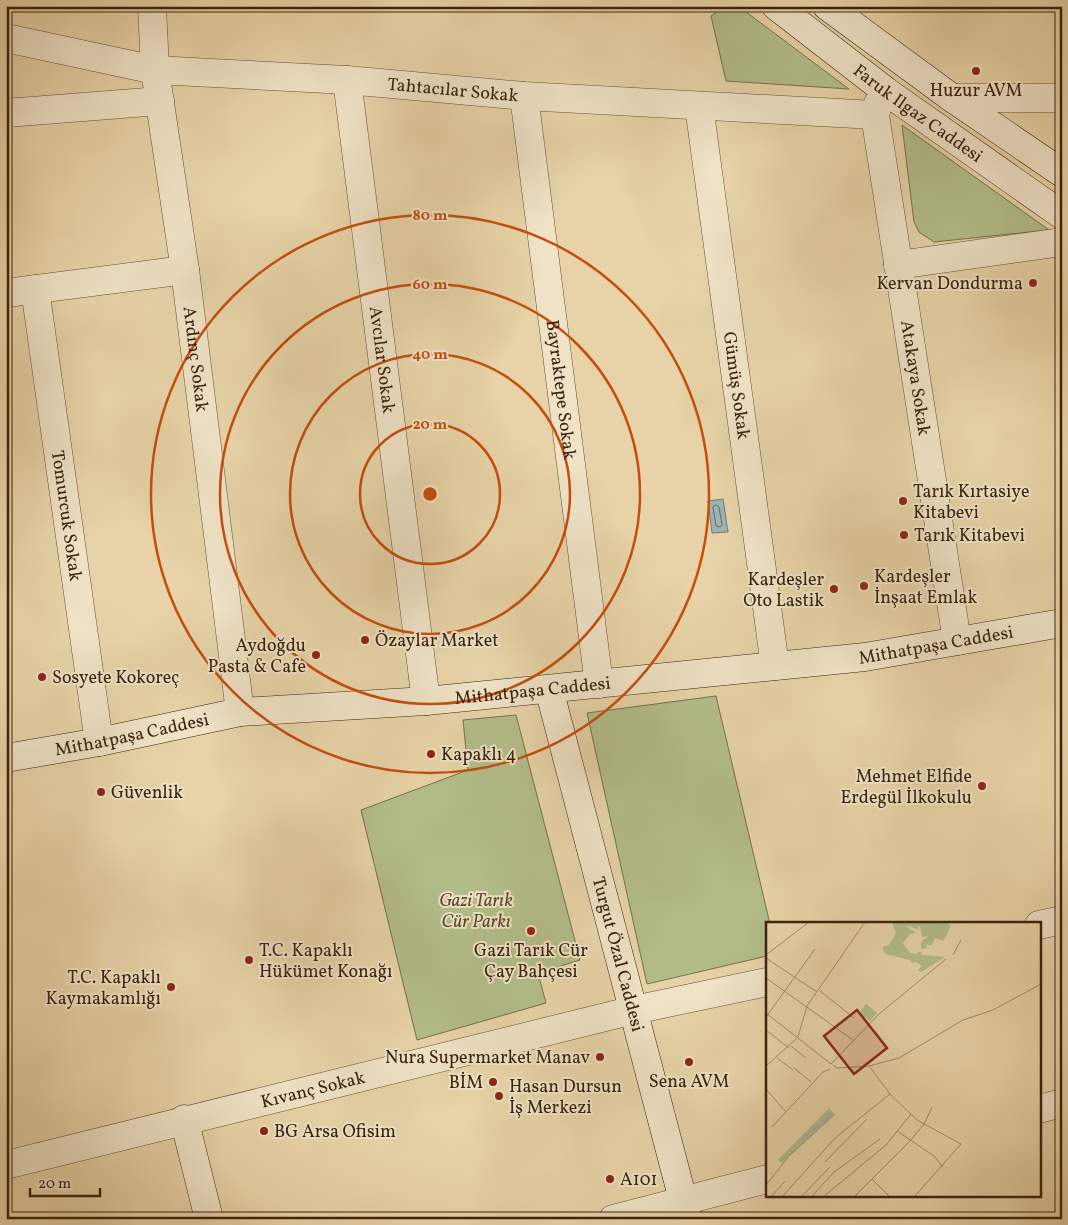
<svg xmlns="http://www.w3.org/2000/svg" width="1068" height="1225" font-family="Vollkorn,serif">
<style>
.green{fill:#b2bd8a;stroke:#76704c}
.water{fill:#9bb5b3;stroke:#757a71}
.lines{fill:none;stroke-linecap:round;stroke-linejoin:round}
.shore{stroke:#6b6c61;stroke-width:1}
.street-casing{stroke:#664e35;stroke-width:29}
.secondary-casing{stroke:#3b220f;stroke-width:29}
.street{stroke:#efe2c6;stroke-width:28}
.secondary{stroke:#efe2c6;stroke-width:28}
.ring{fill:none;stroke:#c54e0d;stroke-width:2.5}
.poi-dot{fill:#8f2418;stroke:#efe2c6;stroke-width:2}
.labels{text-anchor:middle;stroke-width:4;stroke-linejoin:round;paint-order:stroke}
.street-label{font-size:18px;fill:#3b220f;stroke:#efe2c6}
.poi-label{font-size:18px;fill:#3b220f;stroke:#efe2c6;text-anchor:start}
.park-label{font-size:18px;font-style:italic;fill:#59492e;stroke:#efe2c6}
.inset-river{fill:none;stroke:#9bb5b3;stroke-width:2.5}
.inset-road{fill:none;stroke:#a28c6a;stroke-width:1}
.view{fill:#8f2418;fill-opacity:0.15;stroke:#8f2418;stroke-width:2.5}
.inset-edge{fill:none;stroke:#3b220f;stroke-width:2.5}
.centre{fill:#c54e0d;stroke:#efe2c6;stroke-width:2.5}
.ring-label{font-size:15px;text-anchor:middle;font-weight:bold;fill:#c54e0d;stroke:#efe2c6;stroke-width:4;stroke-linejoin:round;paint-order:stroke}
</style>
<rect width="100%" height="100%" fill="#e7d3a7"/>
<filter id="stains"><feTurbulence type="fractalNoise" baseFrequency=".004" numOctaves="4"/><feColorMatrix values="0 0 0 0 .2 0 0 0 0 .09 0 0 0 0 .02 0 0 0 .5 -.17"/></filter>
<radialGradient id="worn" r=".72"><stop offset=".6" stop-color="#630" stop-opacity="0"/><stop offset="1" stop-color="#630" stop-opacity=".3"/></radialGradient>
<!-- green -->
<g class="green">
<polygon points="726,6 738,6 849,89 726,81 711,16"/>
<polygon points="902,125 1049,230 934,242 919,232 914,222"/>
<polygon points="716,696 770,924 767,924 767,956 647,984 587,713"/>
<polygon points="516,715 580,960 538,973 546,1003 417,1040 361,810 468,770 463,720"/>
</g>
<!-- water -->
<polygon class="water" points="723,499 728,532 712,533 708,501"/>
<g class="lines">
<!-- shore -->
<polygon class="shore" points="716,505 719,507 722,525 720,527 716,526 713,507"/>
<defs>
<g id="street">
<path id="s1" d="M152 6 155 70 185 270 240 712"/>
<path id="s2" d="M6 38 155 70 347 80 524 96 875 115 878 104 887 92"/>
<path id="s3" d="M347 80 426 701"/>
<path id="s4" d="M524 96 599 684"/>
<polyline points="952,98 1062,98"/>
<path id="s5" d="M699 106 775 666"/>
<polyline points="6,113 160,101"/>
<path id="s6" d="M875 115 957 641"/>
<polyline points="898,265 1062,242"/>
<path id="s7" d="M35 289 99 742"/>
<polyline points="6,293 185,270"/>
<polyline points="1039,925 1062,920"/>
<polyline points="1039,1109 1062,1103"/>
<path id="s8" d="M6 1165 634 1010 767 982"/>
<polyline points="613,1219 767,1179"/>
</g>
<g id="secondary">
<path id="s9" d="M776 6 887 92 1062 215"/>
<polyline points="827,6 952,98 1062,173"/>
<path id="s10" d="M549 689 688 1219"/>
<path id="s11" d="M6 758 99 742 240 712 426 701 865 657 1062 623"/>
<polyline points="184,1119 209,1219"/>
</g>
</defs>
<!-- street casing -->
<use href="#street" class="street-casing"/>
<!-- secondary casing -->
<use href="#secondary" class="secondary-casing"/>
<!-- street -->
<use href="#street" class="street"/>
<!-- secondary -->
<use href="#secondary" class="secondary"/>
</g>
<!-- distance rings -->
<g class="ring">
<circle cx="430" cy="494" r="70"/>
<circle cx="430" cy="494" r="140"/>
<circle cx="430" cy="494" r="210"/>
<circle cx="430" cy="494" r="279"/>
</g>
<!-- markers -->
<g class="poi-dot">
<circle cx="976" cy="71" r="5"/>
<circle cx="1033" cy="283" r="5"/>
<circle cx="903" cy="501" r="5"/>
<circle cx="904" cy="535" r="5"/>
<circle cx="864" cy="586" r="5"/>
<circle cx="834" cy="589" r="5"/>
<circle cx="365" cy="640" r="5"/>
<circle cx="316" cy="655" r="5"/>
<circle cx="42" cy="677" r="5"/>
<circle cx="431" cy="754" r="5"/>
<circle cx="982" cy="786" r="5"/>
<circle cx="101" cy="792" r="5"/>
<circle cx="531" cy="931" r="5"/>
<circle cx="249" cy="960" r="5"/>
<circle cx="171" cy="987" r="5"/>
<circle cx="600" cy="1057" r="5"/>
<circle cx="689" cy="1062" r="5"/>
<circle cx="493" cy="1082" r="5"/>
<circle cx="499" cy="1096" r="5"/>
<circle cx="264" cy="1131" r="5"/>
<circle cx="610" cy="1179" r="5"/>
</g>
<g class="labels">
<!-- street labels -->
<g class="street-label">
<text dy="6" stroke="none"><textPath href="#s2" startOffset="451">Tahtacılar Sokak</textPath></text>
<text dy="6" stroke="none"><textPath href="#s9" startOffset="178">Faruk Ilgaz Caddesi</textPath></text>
<text dy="6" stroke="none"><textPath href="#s1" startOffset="356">Ardınç Sokak</textPath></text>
<text dy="6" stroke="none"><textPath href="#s3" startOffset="282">Avcılar Sokak</textPath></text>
<text dy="6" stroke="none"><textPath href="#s6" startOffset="266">Atakaya Sokak</textPath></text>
<text dy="6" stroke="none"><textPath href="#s5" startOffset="282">Gümüş Sokak</textPath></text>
<text dy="6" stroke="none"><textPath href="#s4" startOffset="296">Bayraktepe Sokak</textPath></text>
<text dy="6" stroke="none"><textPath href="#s7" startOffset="229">Tomurcuk Sokak</textPath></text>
<text dy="6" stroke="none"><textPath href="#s11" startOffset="938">Mithatpaşa Caddesi</textPath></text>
<text dy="6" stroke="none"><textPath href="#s11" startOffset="532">Mithatpaşa Caddesi</textPath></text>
<text dy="6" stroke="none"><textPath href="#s11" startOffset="128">Mithatpaşa Caddesi</textPath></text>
<text dy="6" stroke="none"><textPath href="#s10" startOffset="274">Turgut Özal Caddesi</textPath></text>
<text dy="6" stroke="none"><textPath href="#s8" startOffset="316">Kıvanç Sokak</textPath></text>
</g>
<!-- poi labels -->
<g class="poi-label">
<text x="976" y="96" text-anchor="middle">Huzur AVM</text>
<text x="1023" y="289" text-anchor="end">Kervan Dondurma</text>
<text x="913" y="497">Tarık Kırtasiye<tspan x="913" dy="21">Kitabevi</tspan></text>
<text x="914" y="541">Tarık Kitabevi</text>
<text x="874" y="582">Kardeşler<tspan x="874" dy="21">İnşaat Emlak</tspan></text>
<text x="824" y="585" text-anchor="end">Kardeşler<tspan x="824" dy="21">Oto Lastik</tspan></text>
<text x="375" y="646">Özaylar Market</text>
<text x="306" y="651" text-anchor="end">Aydoğdu<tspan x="306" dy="21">Pasta &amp; Cafe</tspan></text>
<text x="52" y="683">Sosyete Kokoreç</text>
<text x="441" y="760">Kapaklı 4</text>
<text x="972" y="782" text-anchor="end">Mehmet Elfide<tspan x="972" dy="21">Erdegül İlkokulu</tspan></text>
<text x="111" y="798">Güvenlik</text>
<text x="259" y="956">T.C. Kapaklı<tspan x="259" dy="21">Hükümet Konağı</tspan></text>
<text x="531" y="956" text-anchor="middle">Gazi Tarık Cür<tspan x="531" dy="21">Çay Bahçesi</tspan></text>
<text x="161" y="983" text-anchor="end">T.C. Kapaklı<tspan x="161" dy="21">Kaymakamlığı</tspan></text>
<text x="590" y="1063" text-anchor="end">Nura Supermarket Manav</text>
<text x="689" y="1087" text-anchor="middle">Sena AVM</text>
<text x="483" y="1088" text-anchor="end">BİM</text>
<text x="509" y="1092">Hasan Dursun<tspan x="509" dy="21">İş Merkezi</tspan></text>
<text x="274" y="1137">BG Arsa Ofisim</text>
<text x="620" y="1185">A101</text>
</g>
<!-- park labels -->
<g class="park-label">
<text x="476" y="906">Gazi Tarık<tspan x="476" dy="21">Cür Parkı</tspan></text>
</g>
</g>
<!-- overview -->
<g transform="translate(766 922)">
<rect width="275" height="275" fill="#e7d3a7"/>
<path d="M126 0H180L185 4 177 19 169 16 165 24 161 22 160 26 155 27V20L162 14 156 15 154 4 151 7 139 3 150 11 144 12 137 21 144 31 151 32 153 29 157 33 179 35 155 50 152 48 156 44 150 40 146 41 144 38 119 32 116 25 123 23 130 11ZM100 82 111 91 104 99 93 91ZM63 186 68 192 16 241 12 238Z" fill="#b2bd8a"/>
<path class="inset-river" d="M35 218 66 192"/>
<path class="inset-road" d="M0 33 43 0M187 33 195 18M0 36 51 70M0 56 87 118M53 68 88 96M0 91 65 142M0 95 49 27M0 108 23 126M25 124 40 136M11 136 27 148M65 142 113 92 180 37M67 143 71 146 103 144 133 136 197 98 227 88 275 62M0 144 32 115 41 84 99 0M103 144 124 172 151 198 195 222 148 275M28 146 45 160M0 167 19 189M6 205 57 150 64 147M131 209 168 234 177 245M59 240 101 197M106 257 124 275M0 263 23 234 69 192M5 275 19 259M16 275 69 216 124 172M35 275 64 245M45 275 68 250 114 217M57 275 120 223 145 192M88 275 144 219 158 202 166 185"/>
<path class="view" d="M91 88 121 126 88 152 58 114Z"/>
<rect width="275" height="275" class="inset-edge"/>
</g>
<circle cx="430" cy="494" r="8" class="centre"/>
<g class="ring-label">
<text x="430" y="220">80 m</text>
<text x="430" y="289">60 m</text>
<text x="430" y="359">40 m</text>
<text x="430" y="429">20 m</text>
</g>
<!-- margin -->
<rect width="1068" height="1225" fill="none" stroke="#e7d3a7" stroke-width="25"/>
<rect x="8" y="8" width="1053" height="1210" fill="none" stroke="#3b220f" stroke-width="2.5"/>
<rect x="12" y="12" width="1043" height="1200" fill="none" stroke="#3b220f"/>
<!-- scale -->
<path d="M30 1188v8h70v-8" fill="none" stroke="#3b220f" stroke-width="2.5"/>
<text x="38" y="1188" font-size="15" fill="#3b220f" stroke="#efe2c6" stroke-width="4" paint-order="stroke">20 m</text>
<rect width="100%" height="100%" filter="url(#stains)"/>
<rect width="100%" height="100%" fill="url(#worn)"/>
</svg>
